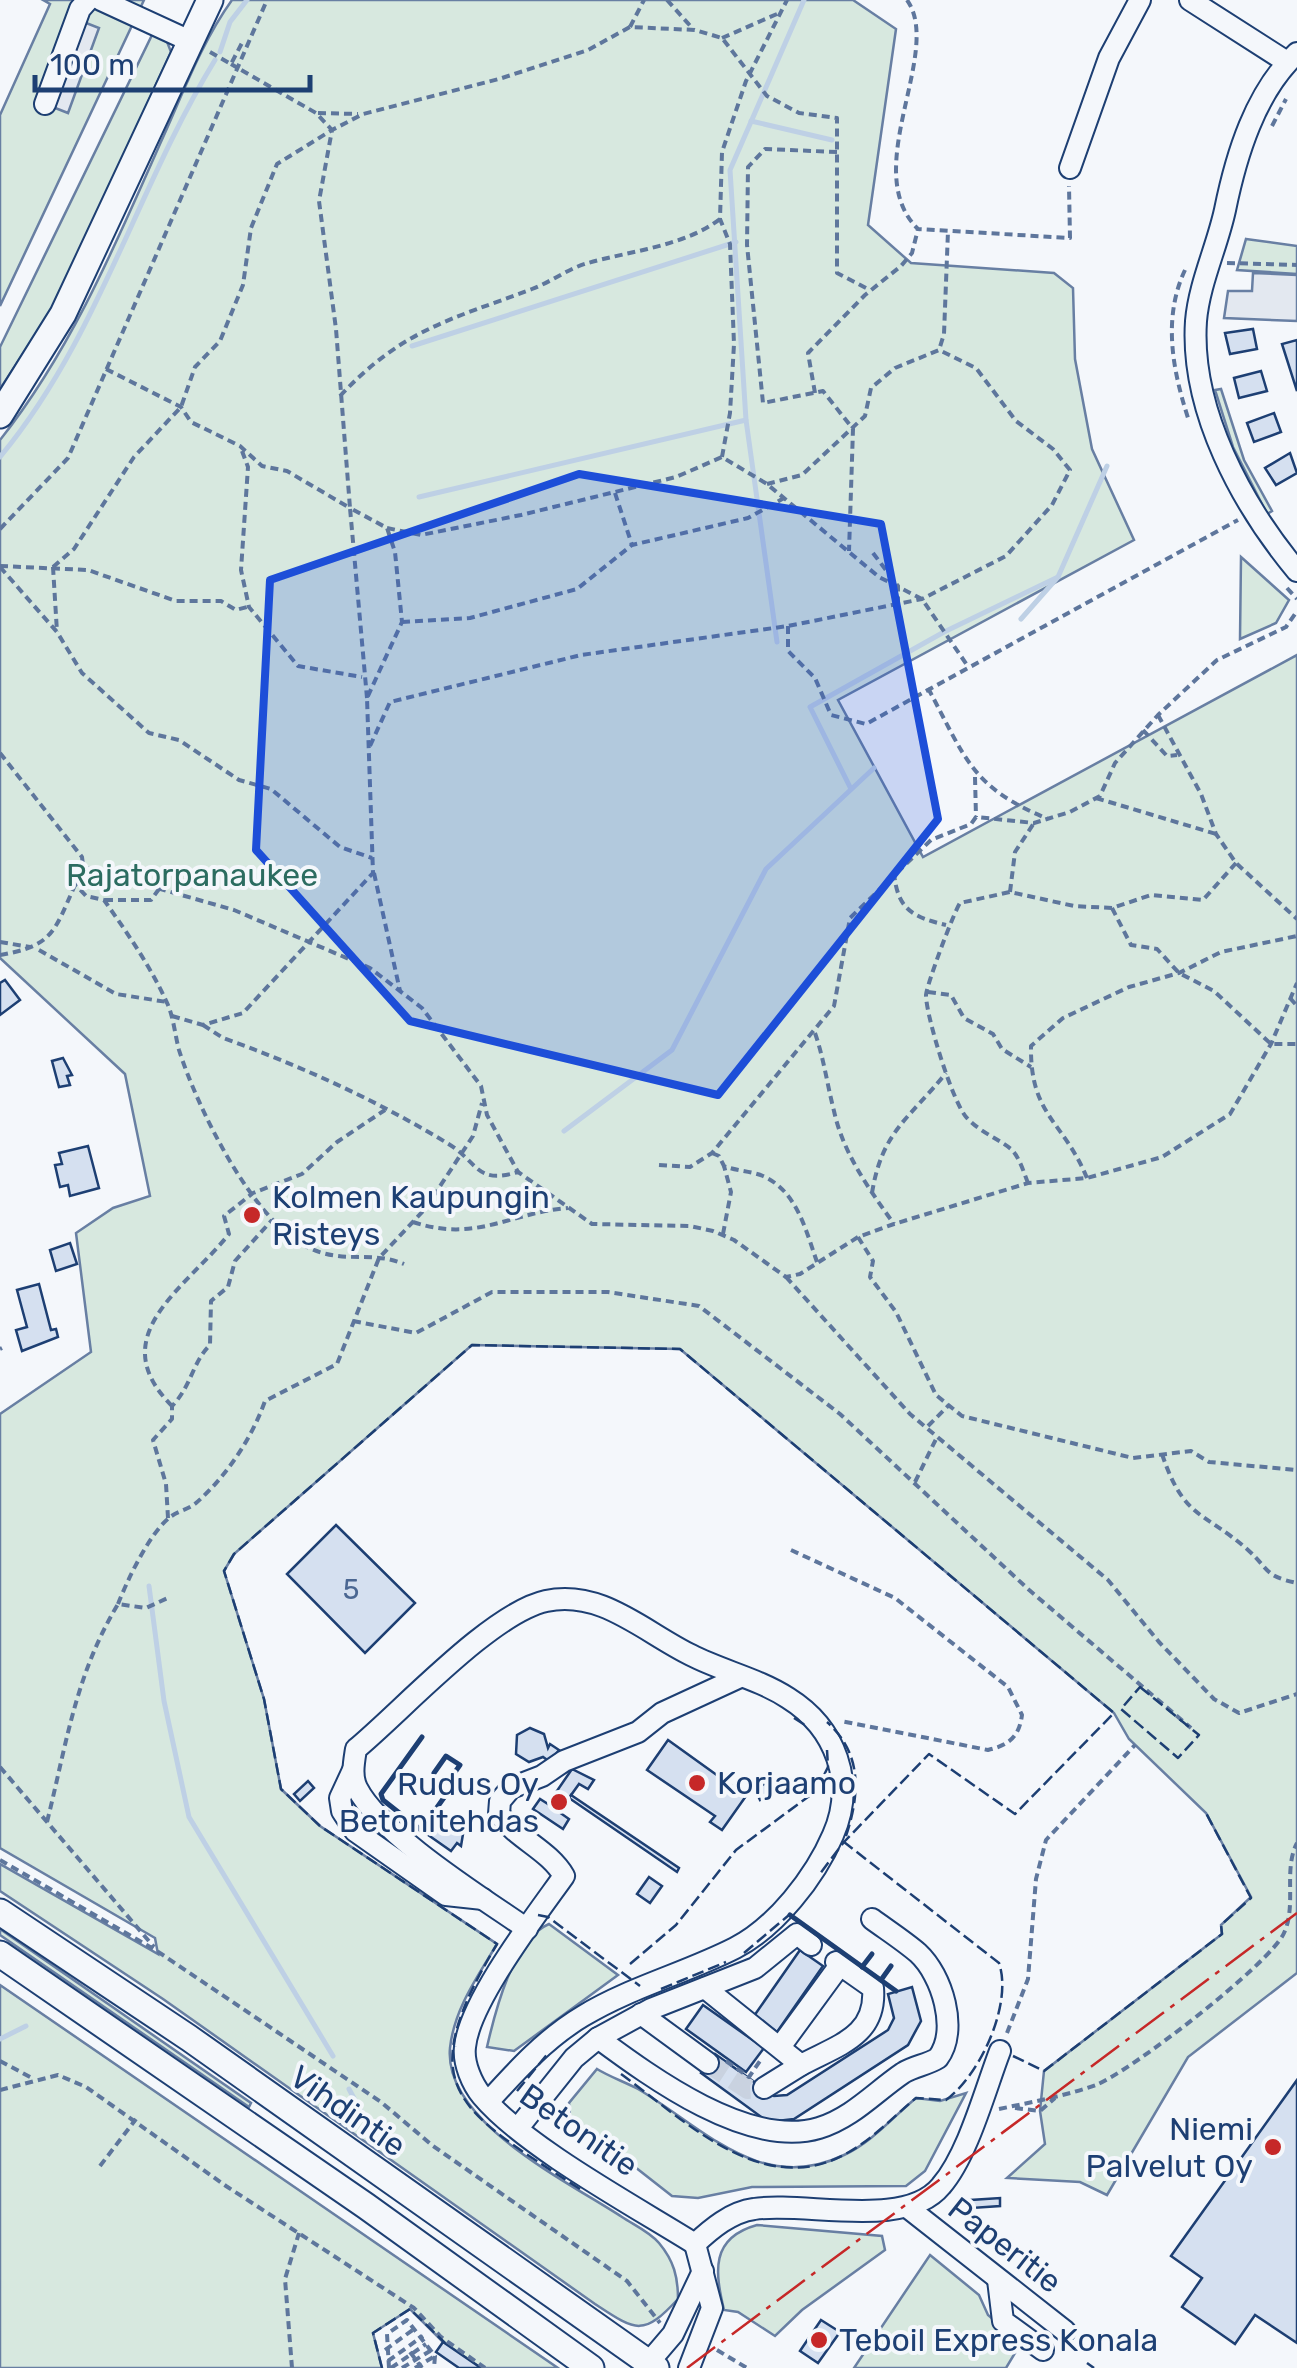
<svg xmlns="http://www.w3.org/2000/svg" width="1297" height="2368" font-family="Rubik,sans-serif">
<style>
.green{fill:#d7e8df;stroke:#687fa3;stroke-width:2.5}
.parking{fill:#e3e8f0;stroke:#687fa3;stroke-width:2.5}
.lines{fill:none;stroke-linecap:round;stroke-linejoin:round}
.stream{stroke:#bed0e5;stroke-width:5}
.building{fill:#d5e0f0;stroke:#1d3f73;stroke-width:2.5}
.minor-tunnel{stroke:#c9d2e0;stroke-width:20;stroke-dasharray:20 10;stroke-linecap:butt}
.minor-casing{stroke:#1d3f73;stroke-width:24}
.major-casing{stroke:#1d3f73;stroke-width:29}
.path{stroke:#5e769c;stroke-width:4;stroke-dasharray:8 5;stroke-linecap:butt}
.minor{stroke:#f4f7fb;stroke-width:20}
.major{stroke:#f4f7fb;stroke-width:25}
.fence{stroke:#1d3f73;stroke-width:2.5;stroke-dasharray:12 5;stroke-linecap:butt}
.wall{stroke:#1d3f73;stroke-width:5}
.power{stroke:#c62828;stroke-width:2.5;stroke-dasharray:35 8 5 8;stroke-linecap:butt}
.marked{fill:#1d4ed8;fill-opacity:0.2;stroke:#1d4ed8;stroke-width:8;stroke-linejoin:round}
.poi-dot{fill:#c62828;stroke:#f4f7fb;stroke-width:4}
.labels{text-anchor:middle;stroke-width:8;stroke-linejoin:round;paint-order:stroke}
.number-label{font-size:28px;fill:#4b6792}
.park-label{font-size:32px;fill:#2c6c60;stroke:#f4f7fb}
.poi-label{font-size:32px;fill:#1d3f73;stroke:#f4f7fb;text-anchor:start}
.street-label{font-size:32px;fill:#1d3f73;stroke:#f4f7fb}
</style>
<rect width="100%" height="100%" fill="#f4f7fb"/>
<!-- green -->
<g class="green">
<polygon points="43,0 144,0 0,306 0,115 50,4"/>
<path d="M232 0H853L896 29 868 225 911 263 1054 273 1073 288 1075 359 1092 449 1134 540 838 700 923 857 1297 655V1973L1188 2057 1107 2195 1080 2182 1007 2178 1045 2144 1040 2111 1044 2071 1222 1934 1221 1925 1251 1897 1206 1813 1129 1739 1114 1713 680 1349 472 1345 234 1554 224 1571 264 1699 281 1789 320 1826 497 1944C478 1976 454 2009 450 2048 443 2122 569 2182 622 2217 634 2225 650 2232 659 2243 674 2261 678 2277 678 2299 643 2337 636 2331 595 2304L163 1999 0 1891V1864L158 1954 155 1938 0 1848V1414L91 1352 76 1233 113 1208 150 1196 125 1074 0 958V440C70 352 115 246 160 144 182 96 201 43 232 0Z"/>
<polygon points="153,33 166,39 171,52 55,305 0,389 0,347"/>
<polygon points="1246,239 1297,246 1297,274 1237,270"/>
<polygon points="1221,389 1244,460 1272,511 1267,514 1233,447 1215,390"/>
<polygon points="1241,557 1289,600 1276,623 1240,639"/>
<path d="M549 1924 618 1975 514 2051 487 2047C495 2012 513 1939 549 1924Z"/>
<polygon points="0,1929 251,2103 249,2107 0,1935"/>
<polygon points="0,1985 558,2368 481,2368 443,2342 410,2309 373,2333 382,2368 0,2368"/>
<path d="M597 2069C610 2077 625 2082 638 2089 704 2128 761 2195 844 2155 872 2142 893 2117 916 2098L940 2101 966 2093 925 2171 906 2186 752 2187 698 2198 672 2196 570 2116 569 2103Z"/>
<path d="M757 2225 882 2236 885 2250 802 2310 775 2336 738 2312 724 2310C715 2272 710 2238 757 2225Z"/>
<polygon points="930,2255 979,2295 988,2315 1021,2343 1006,2368 854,2368"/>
</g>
<!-- parking -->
<g class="parking">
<polygon points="76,19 99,28 68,113 45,104"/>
<polygon points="1253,273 1297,275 1297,321 1224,318 1228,291 1252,291"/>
</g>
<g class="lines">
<!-- stream -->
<g class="stream">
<polyline points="220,52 230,22 247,0"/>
<polyline points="751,121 832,140"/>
<polyline points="412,346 736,242"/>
<polyline points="746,420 777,642"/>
<path d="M0 457C98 339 136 189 215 60"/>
<polyline points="419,497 746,420 730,170 804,0"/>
<polyline points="1021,619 1058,577 1107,466"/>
<polyline points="851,789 810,707 944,632 1058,577"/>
<polyline points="564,1131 672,1050 766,869 874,768"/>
<polyline points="149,1586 164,1701 189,1817 333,2056"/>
<polyline points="0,2039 26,2026"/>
<polyline points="349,2089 373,2134"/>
</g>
</g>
<!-- building -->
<g class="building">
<polygon points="1253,329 1257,349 1230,354 1225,333"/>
<polygon points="1297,340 1297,391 1282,344"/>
<polygon points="1261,371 1267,391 1239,398 1234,378"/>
<polygon points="1274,413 1281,432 1254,442 1247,423"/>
<polygon points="1290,453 1297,473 1276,485 1265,468"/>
<polygon points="5,980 20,1000 0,1015 0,983"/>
<polygon points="63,1058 72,1075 67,1076 70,1085 59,1087 52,1061"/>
<polygon points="88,1146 99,1188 70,1196 68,1185 60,1187 55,1165 62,1164 59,1153"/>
<polygon points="70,1243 77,1264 56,1271 50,1250"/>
<polygon points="39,1284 51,1330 56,1329 58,1337 22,1351 16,1330 27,1327 17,1290"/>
<polygon points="336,1525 415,1603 365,1653 287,1574"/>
<polygon points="530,1728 544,1734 548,1748 550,1744 559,1750 550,1762 543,1757 529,1762 516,1754 517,1735"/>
<polygon points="668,1740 746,1796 722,1830 710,1822 715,1816 647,1770"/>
<polygon points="572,1769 594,1780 588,1789 579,1784 559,1812 569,1819 563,1829 533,1809 540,1799 548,1804"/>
<polygon points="308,1781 314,1788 300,1801 294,1794"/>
<polygon points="768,1782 774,1793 760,1800 755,1789"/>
<polygon points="571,1795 679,1868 677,1872 569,1798"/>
<polygon points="433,1813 463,1834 461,1846 457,1843 451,1851 421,1830"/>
<polygon points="649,1877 662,1886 650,1903 637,1894"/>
<polygon points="800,1950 823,1966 777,2032 754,2016"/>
<polygon points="912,1987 921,2021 908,2045 794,2119 768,2122 701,2073 715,2054 774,2096 787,2095 888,2030 894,2018 888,1994"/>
<polygon points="703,2005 764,2048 746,2072 686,2029"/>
<polygon points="1297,2080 1297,2343 1255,2315 1235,2344 1182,2307 1202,2278 1171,2256"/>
<polygon points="1000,2198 1000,2206 972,2208 971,2200"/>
<polygon points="821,2320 840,2332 818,2363 800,2351"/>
<polygon points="443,2342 481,2368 459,2368 436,2352"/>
</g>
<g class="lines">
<!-- minor-tunnel -->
<polyline class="minor-tunnel" points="708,2063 748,2089 764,2088"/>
<defs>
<g id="minor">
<polyline points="101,0 190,41"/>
<polyline points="1190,0 1287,62"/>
<path d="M1297 53C1255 92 1236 156 1225 210 1217 247 1199 284 1196 321 1190 410 1242 505 1297 571"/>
<polyline points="45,104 80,9 88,0"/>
<polyline points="1070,168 1109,58 1140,0"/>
<polyline points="353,1770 340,1798 342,1811 355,1831 446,1895 483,1899"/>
<path d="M705 1988 801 2065C838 2045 877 2036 873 1988L836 1962"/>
<polyline points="641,2014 708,2063"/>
<path d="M598 2038C652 2078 749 2149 819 2128 852 2118 875 2092 903 2073 914 2066 927 2065 938 2058 959 2030 942 1975 918 1953 904 1941 887 1930 872 1919"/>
<polyline points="780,2047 840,1965"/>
<polyline points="764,2088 801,2065"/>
<path d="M488 2102C517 2070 546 2038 583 2016 631 1987 686 1973 735 1948 776 1927 815 1877 833 1835 856 1783 836 1728 788 1698 759 1679 722 1671 691 1655 644 1632 601 1589 546 1601 491 1613 402 1711 356 1749 354 1762 351 1776 357 1788 381 1835 481 1897 527 1929"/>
<polyline points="518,2128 574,2058 598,2038 651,2009 755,1968 797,1934 811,1945"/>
<polyline points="907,2207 1065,2331"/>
<path d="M695 2244C636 2207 525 2147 482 2096 472 2084 463 2063 465 2047 469 2002 537 1914 564 1876 549 1850 517 1839 499 1814L500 1801 511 1788 542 1776 564 1761 638 1732 662 1713 740 1677"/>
<polyline points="998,2280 1003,2321 1043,2350"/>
<polyline points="644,2368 673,2334 703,2271"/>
<path d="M689 2368 712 2308 695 2244C711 2229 731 2212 754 2209 805 2201 905 2230 941 2186 968 2155 985 2090 1000 2051"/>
</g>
<g id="major">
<polyline points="0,415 63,314 210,0"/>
<polyline points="0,1912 189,2038 656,2368"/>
<polyline points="0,1954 366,2206 591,2368"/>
</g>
</defs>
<!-- minor casing -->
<use href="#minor" class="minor-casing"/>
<!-- major casing -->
<use href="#major" class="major-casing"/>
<!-- path -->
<g class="path">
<polyline points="667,0 694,30"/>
<path d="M907 0C944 52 858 170 918 229L1070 238 1069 186"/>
<polyline points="630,27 644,0"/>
<polyline points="722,38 777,14"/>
<polyline points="210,52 231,64 243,41"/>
<polyline points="318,113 358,114"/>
<polyline points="1272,126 1286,99"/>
<polyline points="837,152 765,149 748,167 747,245 763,403 823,391 853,429 849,551"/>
<polyline points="1227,263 1297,265"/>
<path d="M1185 270C1162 319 1173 372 1189 421"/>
<polyline points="106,369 181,407 191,422 240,446 262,466 287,471 350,508 367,698"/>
<polyline points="815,393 808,353 865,295 901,266 912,253 918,229"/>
<path d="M340 396C403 329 450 320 532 289 551 282 569 268 588 263 630 251 685 246 720 219"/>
<polyline points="242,451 248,467 241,570 249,607 298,666 362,677"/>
<polyline points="722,457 730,413 734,344 730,244 720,219 722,152 746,81 787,0"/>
<polyline points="767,484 802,475 865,416 871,388 895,368 939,350 944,334 948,231"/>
<polyline points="615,493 632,545 748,518 784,498"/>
<polyline points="387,528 421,535 521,515 676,477 722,457 767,484 879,577 922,599 967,665"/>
<polyline points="0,529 68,458 267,0"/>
<polyline points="873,553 898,586 898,604"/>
<polyline points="0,566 88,570 176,601 221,601 236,610 247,607"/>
<polyline points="0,567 57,632 82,673 149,733 179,740 239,780 271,789 340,847 372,858"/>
<polyline points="53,567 74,549 134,457 181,407 195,367 220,341 243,285 251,228 277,164 332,130 363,114 499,79 588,50 630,27 695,30 722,38 767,96 799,113 837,118 837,273 870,290"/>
<polyline points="53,567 57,632"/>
<polyline points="1287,588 1297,599"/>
<polyline points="402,622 470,618 577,589 632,545"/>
<polyline points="788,626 788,651 815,678 831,715 866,724 1238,520"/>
<path d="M928 688C966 759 971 787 1048 819"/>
<polyline points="1158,715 1201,794 1216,834 1236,863 1297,919"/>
<polyline points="1143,730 1167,756 1177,755"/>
<polyline points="370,746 390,702 581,655 788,626 922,599 1006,556 1052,505 1070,470 1053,449 1016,421 976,368 939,350"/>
<path d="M0 753 82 857 83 865 75 884 86 896 104 900C128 934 151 967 168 1005 174 1020 175 1035 179 1050 197 1107 252 1220 307 1247 344 1265 371 1250 404 1264"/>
<polyline points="975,777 976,817"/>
<polyline points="1096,798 1216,834"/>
<polyline points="83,867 234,910 370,968 422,1008 481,1086 487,1115 518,1172"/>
<path d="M894 872C897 909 912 917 946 925"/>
<polyline points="374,873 400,991"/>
<polyline points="1010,892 1015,852 1034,823"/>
<polyline points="105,900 151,900 159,889"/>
<polyline points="1112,908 1131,945 1157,949 1179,973 1214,991 1271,1044 1297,1044"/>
<polyline points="0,942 30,947"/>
<polyline points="39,950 116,994 167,1002"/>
<path d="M0 955C53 946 54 932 75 885"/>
<polyline points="928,992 951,995 964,1018 993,1034 1002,1049 1031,1067"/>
<polyline points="1290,998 1297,1006"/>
<polyline points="172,1016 203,1025 243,1013 373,873 367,698 402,622 395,552 387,528 350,508 336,329 319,201 332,130 316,113 231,64"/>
<path d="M203 1025 223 1038C299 1065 378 1101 447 1143 479 1162 475 1185 518 1172L592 1224 690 1226 713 1231 734 1240 786 1277 800 1274 858 1237 894 1224 1028 1183 1087 1178 1162 1157 1230 1114 1271 1044 1297 983"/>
<path d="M815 1033C824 1059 827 1084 834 1111 843 1153 869 1189 894 1224"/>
<path d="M712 1153 719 1156 724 1166C736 1171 751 1171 763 1176 797 1191 806 1231 817 1262"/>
<polyline points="659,1165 690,1167 712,1153 834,1006 850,918 931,840 971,824 976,817 1034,823 1070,812 1100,796 1115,763 1158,715 1217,660 1286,627 1297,611"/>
<path d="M1087 1178C1063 1120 1030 1116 1031 1046L1063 1018 1129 987 1179 973 1221 952 1297 936"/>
<path d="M1028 1183C1024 1173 1019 1156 1011 1149 997 1138 980 1132 967 1118 953 1104 926 1016 926 995 927 984 953 914 960 903L1010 892 1074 906 1112 908 1151 895 1203 900 1236 863"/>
<path d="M872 1193C882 1131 909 1119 946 1073"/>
<path d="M413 1222C476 1243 508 1213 568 1208"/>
<polyline points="723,1234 731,1192 724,1166"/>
<polyline points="858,1237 873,1261 870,1277 896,1312 936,1395 962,1416 1133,1458 1191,1451 1209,1462 1297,1470"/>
<polyline points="786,1277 910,1414 1108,1580 1159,1642 1214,1699 1239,1713 1297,1694"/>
<polyline points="353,1321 416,1333 492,1292 608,1292 699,1306 840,1414 1028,1589 1191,1728"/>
<polyline points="0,1349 2,1348"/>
<path d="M172 1406C102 1336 185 1289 229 1234L224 1216 253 1193 302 1174 337 1142 385 1110"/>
<polyline points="928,1426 949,1405"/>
<path d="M1162 1454C1184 1520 1204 1511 1248 1550 1270 1570 1264 1576 1297 1583"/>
<polyline points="915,1482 937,1437"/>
<path d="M168 1518 166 1484 153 1440 172 1419V1406C191 1387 193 1361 210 1345L211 1301 228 1287 235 1261 272 1220"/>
<path d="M791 1550 895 1598 1008 1687 1022 1715C1019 1737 1009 1745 988 1750L841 1721"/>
<path d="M118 1604C127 1581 149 1534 169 1518 177 1511 188 1510 196 1503 226 1477 252 1438 265 1401L337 1364 379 1258 425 1209 473 1136 482 1103"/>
<polyline points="0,1767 154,1947"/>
<path d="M47 1822C67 1742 75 1676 118 1604L146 1608 170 1597"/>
<polyline points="0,1860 157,1951 381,2102 433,2146 627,2281 660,2323"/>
<polyline points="1007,2033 1028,1979 1036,1879 1046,1840 1135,1745"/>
<polyline points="0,2061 34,2079"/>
<polyline points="726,2061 749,2077 762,2058"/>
<polyline points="0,2090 58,2075 86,2087 226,2186 414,2308 441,2337 485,2368"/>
<polyline points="1015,2108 1040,2111 1055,2098"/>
<path d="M999 2109C1032 2102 1065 2096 1096 2085 1131 2071 1270 1964 1284 1933 1297 1905 1283 1870 1297 1843"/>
<polyline points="100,2166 136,2119"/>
<polyline points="385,2350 414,2329"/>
<polyline points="717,2350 747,2368"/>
<polyline points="410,2352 422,2368"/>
<polyline points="388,2361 423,2336"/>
<polyline points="292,2368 285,2279 299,2233"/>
<polyline points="389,2368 387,2334 407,2320 435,2356 434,2368"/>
<polyline points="391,2368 426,2344"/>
<polyline points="402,2368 430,2351"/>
<polyline points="415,2368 435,2356"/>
</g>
<!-- minor -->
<use href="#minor" class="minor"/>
<!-- major -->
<use href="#major" class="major"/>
<!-- fence -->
<g class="fence">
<polygon points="1140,1687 1199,1735 1178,1758 1121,1709"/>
<polyline points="794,1718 808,1727"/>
<polyline points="538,1915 548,1917 640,1986"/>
<polyline points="744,1953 789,1915"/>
<polyline points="630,1964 676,1925 736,1850 816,1791 828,1767 827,1750"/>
<polyline points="661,1989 726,1962"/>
<polyline points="1013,2056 1044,2071 1222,1934 1221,1925 1251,1898 1206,1813"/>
<path d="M621 2074C685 2120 764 2202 849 2152 874 2138 894 2116 916 2098L946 2100C980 2075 1013 2004 999 1963L844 1842C859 1799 865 1756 827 1722"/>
<polyline points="517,2091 549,2052"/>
<path d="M580 2189C455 2108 411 2088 497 1944L320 1826 281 1789 264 1699 224 1571 234 1554 472 1345 680 1349 1114 1713 1015 1814 929 1754 844 1842 819 1875"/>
<polyline points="1087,2363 1094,2368"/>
<polyline points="382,2368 373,2333 410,2309 445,2343"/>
</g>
<!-- wall -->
<g class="wall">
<polyline points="433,1813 453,1785 448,1782 460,1765 446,1756 434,1773"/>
<polyline points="421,1830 383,1800 381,1794 422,1737"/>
<polyline points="790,1915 896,1991"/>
<polyline points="862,1967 872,1954"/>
<polyline points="881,1980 891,1966"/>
</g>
<!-- power -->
<polyline class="power" points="687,2368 1297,1913"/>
</g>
<!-- marked area -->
<path class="marked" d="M579 474 881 524 938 819 718 1095 410 1021 256 850 270 580Z"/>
<!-- markers -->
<g class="poi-dot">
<circle cx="252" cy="1215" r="10"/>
<circle cx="697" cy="1783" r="10"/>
<circle cx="559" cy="1802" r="10"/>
<circle cx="1273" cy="2147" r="10"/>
<circle cx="819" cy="2340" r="10"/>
</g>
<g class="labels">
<!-- number labels -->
<g class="number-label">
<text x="351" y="1599">5</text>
</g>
<!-- park labels -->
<g class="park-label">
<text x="192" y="886">Rajatorpanaukee</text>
</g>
<!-- poi labels -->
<g class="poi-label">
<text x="272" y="1208">Kolmen Kaupungin<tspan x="272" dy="37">Risteys</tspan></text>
<text x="717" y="1794">Korjaamo</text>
<text x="539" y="1795" text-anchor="end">Rudus Oy<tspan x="539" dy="37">Betonitehdas</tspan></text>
<text x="1253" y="2140" text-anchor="end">Niemi<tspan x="1253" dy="37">Palvelut Oy</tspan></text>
<text x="839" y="2351">Teboil Express Konala</text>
</g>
<!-- street labels -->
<g class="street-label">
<text transform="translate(348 2111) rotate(35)" y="11">Vihdintie</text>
<text transform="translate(579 2130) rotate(35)" y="11">Betonitie</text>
<text transform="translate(1005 2245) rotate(38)" y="11">Paperitie</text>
</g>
</g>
<!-- scale -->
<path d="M35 75v15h275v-15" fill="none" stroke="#1d3f73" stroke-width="5"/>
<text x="50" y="75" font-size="30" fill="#1d3f73" stroke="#f4f7fb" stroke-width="8" paint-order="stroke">100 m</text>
</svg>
